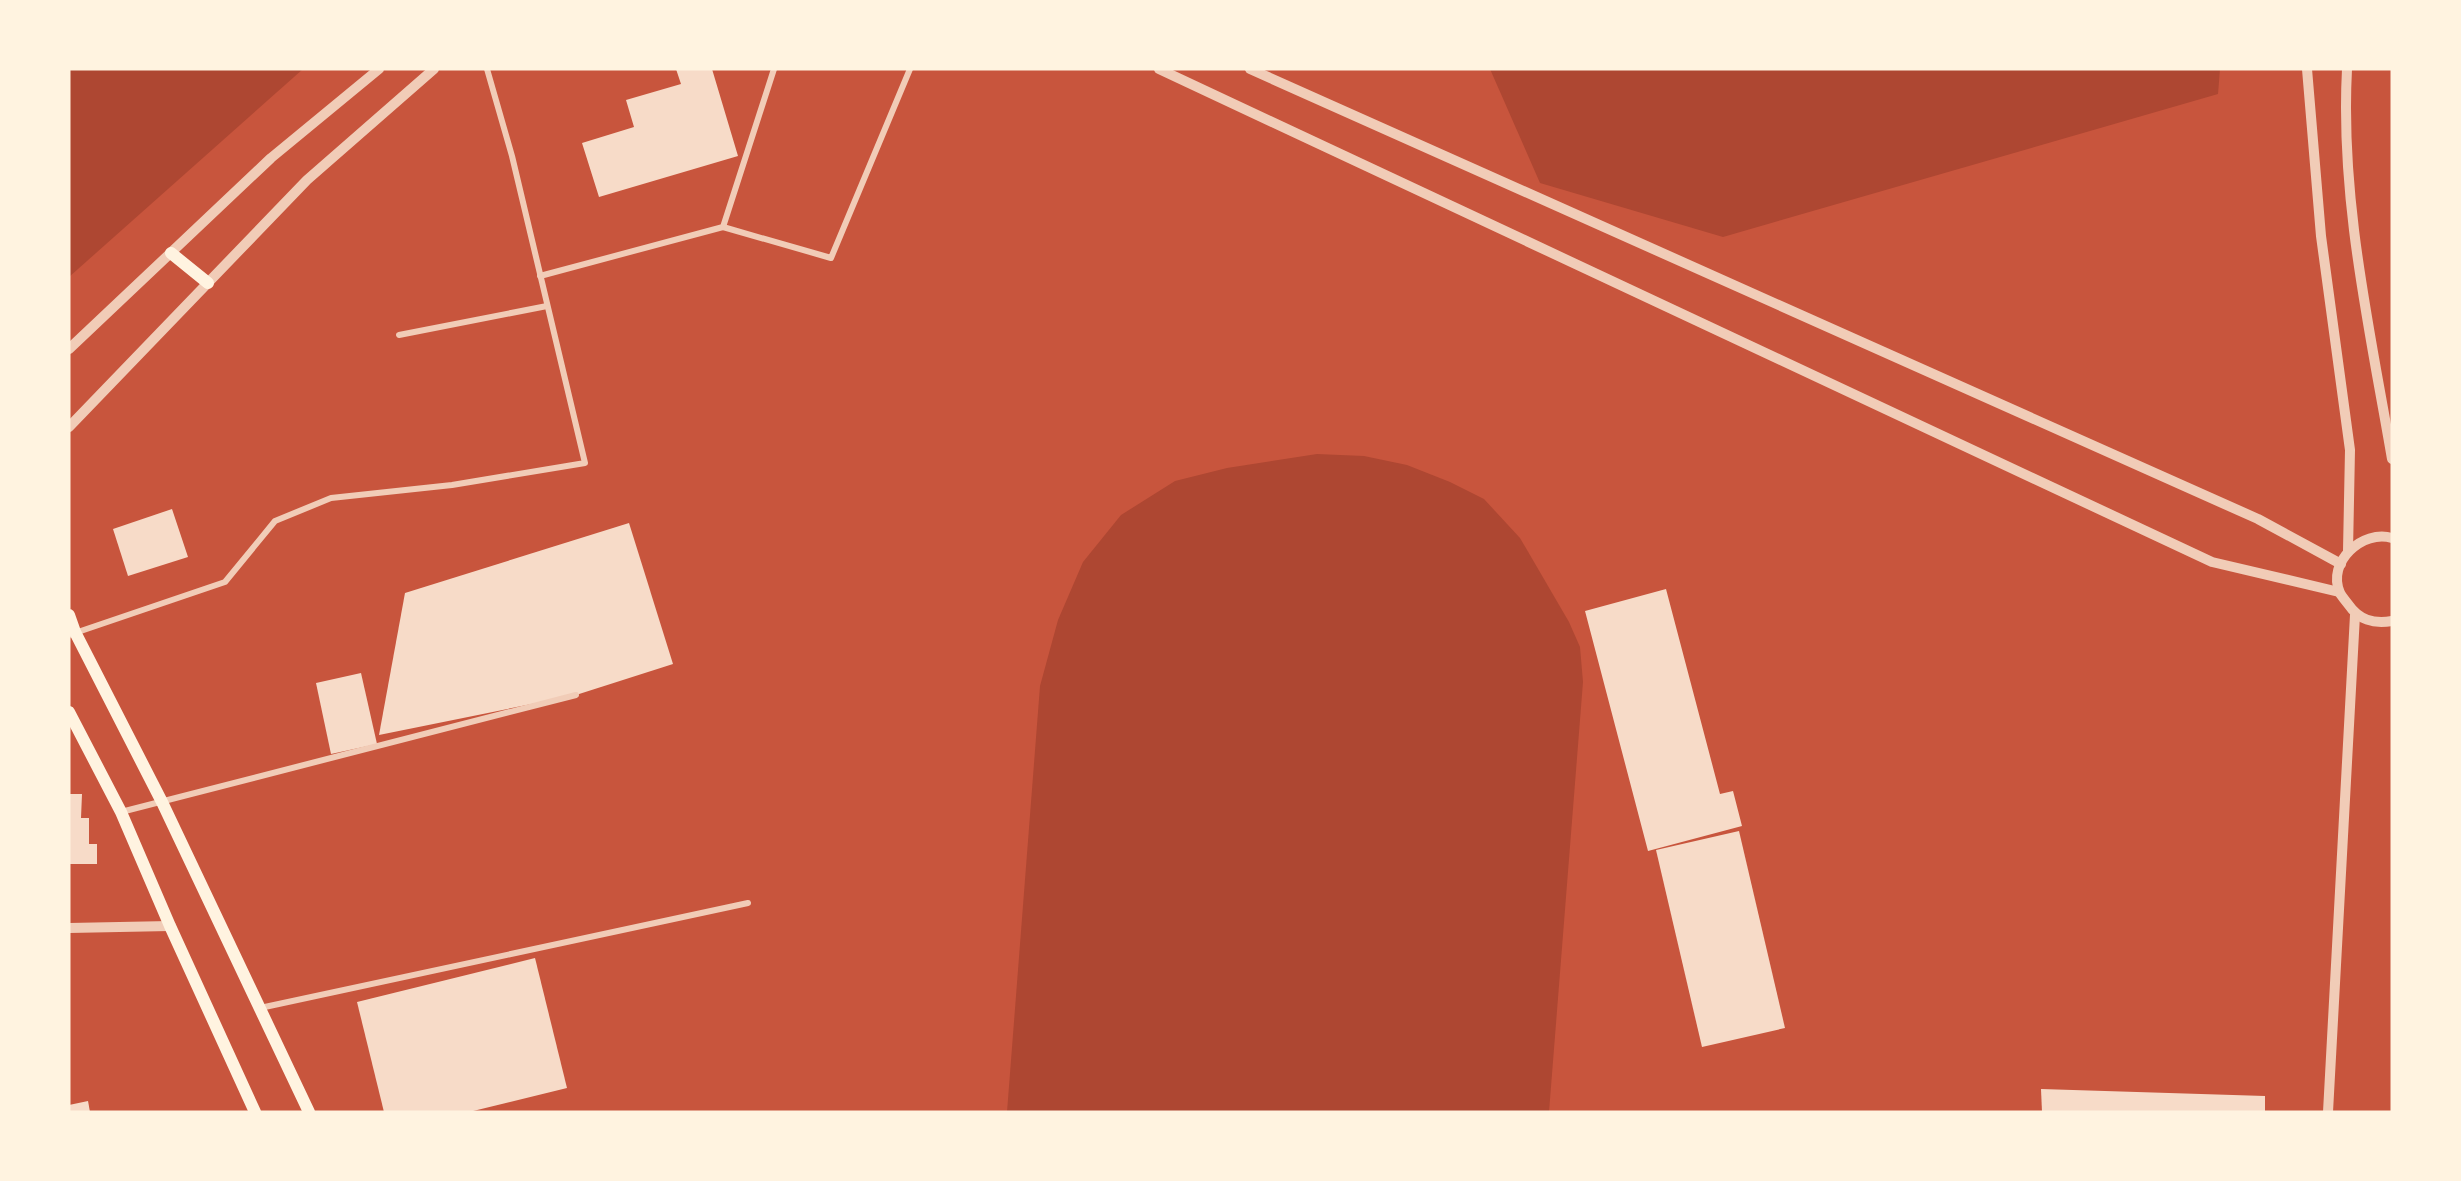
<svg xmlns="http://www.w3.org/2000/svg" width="2461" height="1181" font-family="Manrope,sans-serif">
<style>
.green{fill:#ae4732}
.building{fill:#f7dbc8}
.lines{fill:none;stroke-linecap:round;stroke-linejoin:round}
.minor{stroke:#f1ccb7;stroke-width:6}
.tertiary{stroke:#f1ccb7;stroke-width:10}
.secondary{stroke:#fff3e0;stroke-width:12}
</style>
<rect width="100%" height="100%" fill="#c8553d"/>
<!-- green -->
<g class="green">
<polygon points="69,69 303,69 69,277"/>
<polygon points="1490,69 2220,69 2218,94 1723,237 1540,183"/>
<polygon points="1317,454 1364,456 1407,465 1450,482 1484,499 1520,538 1569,622 1580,647 1583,682 1549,1112 1007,1112 1040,686 1058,620 1083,562 1121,515 1175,481 1227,468"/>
</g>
<!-- building -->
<g class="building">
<polygon points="676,69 712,69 738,156 599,197 582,143 634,127 626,100 681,84"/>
<polygon points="172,509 188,557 128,576 113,529"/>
<polygon points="629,523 673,664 576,695 379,735 405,593"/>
<polygon points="1666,589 1720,794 1733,791 1742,826 1648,851 1585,611"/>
<polygon points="361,673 377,744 331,754 316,683"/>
<polygon points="69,794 82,794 81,818 89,818 89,844 97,844 97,864 69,864"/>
<polygon points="1739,831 1785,1028 1702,1047 1656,850"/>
<polygon points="535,958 567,1088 469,1112 384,1112 357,1002"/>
<polygon points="2041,1089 2265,1096 2265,1112 2042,1112"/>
<polygon points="88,1101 90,1112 69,1112 69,1105"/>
</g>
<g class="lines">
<!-- minor -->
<g class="minor">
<polyline points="723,227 831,258 910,69"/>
<polyline points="540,276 723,227 774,69"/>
<polyline points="399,335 547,306"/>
<polyline points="69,635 225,582 275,521 331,498 452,485 585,463 512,156 487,69"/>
<polyline points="121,812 576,695"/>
<polyline points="260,1008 748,903"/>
</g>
<!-- tertiary -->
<g class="tertiary">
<polyline points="1159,69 2212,562 2339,592"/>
<polyline points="1250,69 2258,519 2341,564"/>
<polyline points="2307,69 2321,236 2350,450 2348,551"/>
<path d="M2347 69C2340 200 2370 330 2392 459"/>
<polyline points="69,349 271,158 379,69"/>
<polyline points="69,427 307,180 434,69"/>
<path d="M2392 538C2363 529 2326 562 2340 593 2342 597 2346 601 2348 604 2359 620 2373 624 2392 621"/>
<polyline points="69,928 170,926"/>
<polyline points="2328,1112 2355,615"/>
</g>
<!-- secondary -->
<g class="secondary">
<polyline points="171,253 208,283"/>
<polyline points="69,615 75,632 162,802 309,1112"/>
<polyline points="69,712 121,812 170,926 255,1112"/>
</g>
</g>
<!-- border -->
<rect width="2461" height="1181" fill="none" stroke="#fff3e0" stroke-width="141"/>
</svg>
